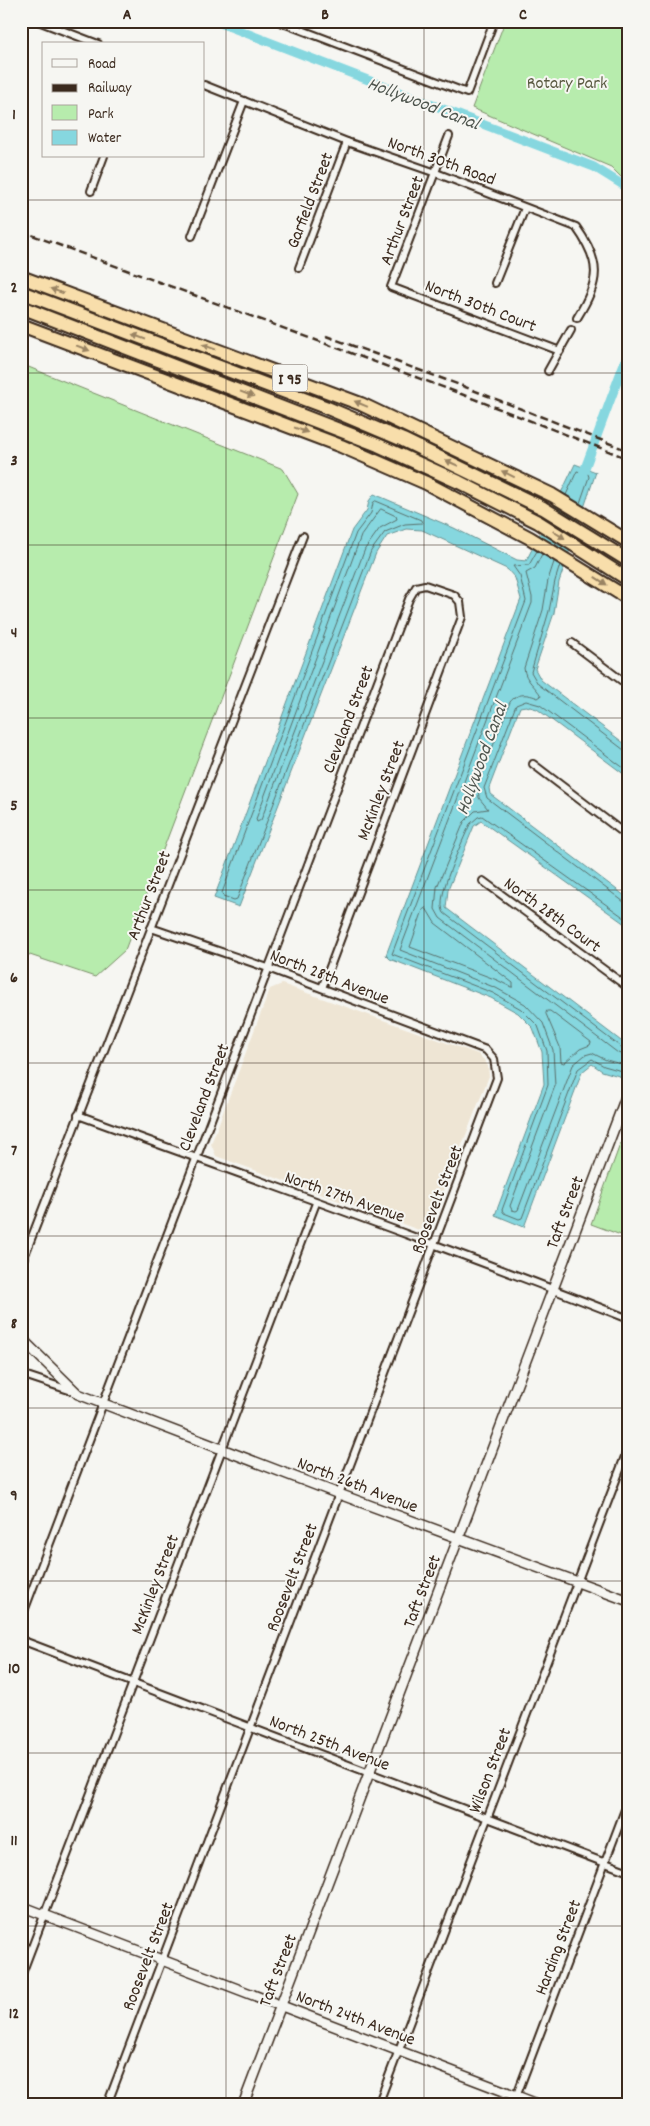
<svg xmlns="http://www.w3.org/2000/svg" width="650" height="2126" font-family="Dekko,sans-serif">
<style>
.built{fill:#eee5d4}
.green{fill:#b7ecad;stroke:#798b66}
.water{fill:#86d7df;stroke:#689292}
.lines{fill:none;stroke-linecap:round;stroke-linejoin:round}
.shore{stroke:#596f6b;stroke-width:1}
.canal{stroke:#86d7df;stroke-width:9}
.minor-casing{stroke:#3b2a1e;stroke-width:10}
.tertiary-casing{stroke:#3b2a1e;stroke-width:12}
.motorway-casing{stroke:#3b2a1e;stroke-width:16}
.minor{stroke:#f6f6f2;stroke-width:6}
.tertiary{stroke:#f6f6f2;stroke-width:9}
.motorway{stroke:#f8deab;stroke-width:12}
.rail{stroke:#3b2a1e;stroke-width:2.5;stroke-dasharray:8 4;stroke-linecap:butt}
.oneway{fill:#9a8464}
.grid{fill:none;stroke:#3b2a1e;stroke-width:1;stroke-opacity:0.55}
.labels{text-anchor:middle;stroke-width:4;stroke-linejoin:round;paint-order:stroke}
.shield{fill:#f6f6f2;stroke:#73675e;stroke-width:1}
.shield-label{font-size:16px;font-weight:bold;fill:#3b2a1e}
.park-label{font-size:18px;fill:#5a5a42;stroke:#f6f6f2}
.street-label{font-size:18px;fill:#3b2a1e;stroke:#f6f6f2}
.water-label{font-size:19px;font-style:italic;fill:#4e554e;stroke:#f6f6f2}
.neatline{fill:none;stroke:#3b2a1e;stroke-width:2}
.grid-label{font-size:16px;text-anchor:middle;font-weight:bold;fill:#3b2a1e}
</style>
<rect width="100%" height="100%" fill="#f6f6f2"/>
<filter id="ink" filterUnits="userSpaceOnUse"><feTurbulence type="fractalNoise" baseFrequency=".02" numOctaves="2"/><feDisplacementMap in="SourceGraphic" scale="10" xChannelSelector="R" yChannelSelector="G"/><feConvolveMatrix kernelMatrix="1 2 1 2 8 2 1 2 1" color-interpolation-filters="sRGB"/></filter>
<g filter="url(#ink)">
<!-- built -->
<polygon class="built" points="282,984 478,1054 484,1060 488,1066 489,1076 431,1224 419,1230 216,1156 211,1144 270,989"/>
<!-- green -->
<g class="green">
<polygon points="505,21 629,21 629,185 611,167 472,108"/>
<polygon points="21,364 283,469 298,494 125,950 95,977 21,952"/>
<polygon points="626,1128 629,1130 629,1238 591,1224"/>
</g>
<!-- water -->
<polygon class="water" points="575,464 596,472 559,582 554,613 535,669 541,680 629,747 629,778 537,709 526,706 520,707 489,788 490,794 629,899 629,927 481,821 474,826 448,890 446,908 629,1047 629,1079 602,1071 592,1064 582,1072 524,1227 495,1215 544,1084 542,1052 533,1028 518,1013 491,998 390,959 386,955 521,599 515,578 507,569 422,530 406,529 387,536 376,553 239,907 214,898 352,530 367,510 369,501 374,494 454,528 517,560 526,561 565,485"/>
<g class="lines">
<!-- shore -->
<g class="shore">
<polyline points="566,495 577,471 588,474 589,477 580,503"/>
<polygon points="376,501 421,520 422,523 405,524 385,532 371,551 237,899 234,900 223,896 222,893 356,533 371,513 373,503"/>
<polygon points="381,509 396,516 397,519 380,528 365,549 261,820 257,822 256,819 361,536"/>
<polyline points="537,551 529,565 513,566 520,576 526,601 392,954 493,993 521,1009 538,1026 547,1051 548,1085 502,1210 504,1213 519,1219 522,1218 578,1069 592,1059 604,1066 629,1073"/>
<polyline points="542,554 535,568 526,573 532,597 532,603 400,950 496,988 525,1004 543,1023 553,1050 555,1086 510,1206 512,1210 516,1211 518,1210 573,1065 585,1055 592,1053 606,1060 629,1066"/>
<path d="M554 562 548 580 543 610 524 668C525 681 536 686 541 696L538 698C528 694 518 692 510 702L478 785 479 798 488 809 475 811 464 822 437 887 435 909 440 918 618 1053 629 1057"/>
<polyline points="560,565 555,581 549,611 531,672 538,684 624,750 629,751"/>
<polyline points="629,772 540,705 526,701 516,705 484,788 487,798 624,902 629,903"/>
<polygon points="426,908 435,923 513,983 513,987 511,987 497,980 410,947 423,910"/>
<path d="M629 921 482 816 478 817 470 824C463 841 434 898 444 913L622 1048 629 1051"/>
<polygon points="547,1011 550,1011 591,1042 590,1045 580,1049 564,1063 561,1062 560,1047 546,1014"/>
</g>
<!-- canal -->
<g class="canal">
<polyline points="215,21 594,167 623,185 629,192"/>
<polyline points="581,479 629,350"/>
</g>
<defs>
<g id="minor">
<polyline points="38,21 98,44"/>
<polyline points="278,21 467,93 494,21"/>
<path d="M204 85 347 142 436 173 576 227C602 263 600 281 577 318"/>
<polyline points="449,136 391,287 560,351"/>
<polyline points="91,191 104,156"/>
<polyline points="192,236 244,101"/>
<polyline points="299,268 347,142"/>
<polyline points="495,283 525,208"/>
<polyline points="548,371 571,330"/>
<polyline points="572,643 629,686"/>
<polyline points="533,764 629,837"/>
<polyline points="483,881 629,988"/>
<path d="M78 1115C262 1182 447 1247 629 1319"/>
<polyline points="21,1265 303,536"/>
<polyline points="21,1374 75,1392"/>
<polyline points="21,1619 409,599 416,587 425,585 454,595 460,602 462,617 322,988"/>
<polyline points="21,1640 629,1872"/>
<polyline points="21,1976 316,1203"/>
<polyline points="107,2105 497,1078 494,1059 486,1050 268,968 151,928"/>
<polyline points="378,2105 629,1446"/>
<polyline points="513,2105 629,1799"/>
</g>
<g id="tertiary">
<polyline points="21,1338 78,1394 339,1494 629,1601"/>
<polyline points="21,1906 540,2105"/>
<polyline points="243,2105 629,1089"/>
</g>
<g id="motorway">
<polyline points="21,277 361,404 552,495 629,542"/>
<polyline points="21,292 325,407 403,440 543,508 629,561"/>
<polyline points="21,307 378,445 459,482 538,522 629,580"/>
<polyline points="21,325 341,446 426,483 530,538 629,599"/>
</g>
</defs>
<!-- minor casing -->
<use href="#minor" class="minor-casing"/>
<!-- tertiary casing -->
<use href="#tertiary" class="tertiary-casing"/>
<!-- motorway casing -->
<use href="#motorway" class="motorway-casing"/>
<!-- minor -->
<use href="#minor" class="minor"/>
<!-- tertiary -->
<use href="#tertiary" class="tertiary"/>
<!-- motorway -->
<use href="#motorway" class="motorway"/>
<!-- rail -->
<g class="rail">
<polyline points="21,231 456,392 629,459"/>
<polyline points="326,336 460,385 629,451"/>
</g>
</g>
<!-- one-way arrows -->
<defs><path id="oneway-solid" d="M-6-.8H1V-3.2L6.5 0L1 3.2V.8H-6Z" transform="scale(1.25)"/></defs>
<g class="oneway">
<use href="#oneway-solid" transform="translate(57 291) rotate(-160)"/>
<use href="#oneway-solid" transform="translate(139 337) rotate(-159)"/>
<use href="#oneway-solid" transform="translate(209 347) rotate(-160)"/>
<use href="#oneway-solid" transform="translate(83 348) rotate(21)"/>
<use href="#oneway-solid" transform="translate(247 394) rotate(21)"/>
<use href="#oneway-solid" transform="translate(361 404) rotate(-157)"/>
<use href="#oneway-solid" transform="translate(301 430) rotate(21)"/>
<use href="#oneway-solid" transform="translate(452 463) rotate(-155)"/>
<use href="#oneway-solid" transform="translate(508 474) rotate(-154)"/>
<use href="#oneway-solid" transform="translate(559 535) rotate(32)"/>
<use href="#oneway-solid" transform="translate(601 581) rotate(33)"/>
</g>
</g>
<!-- grid -->
<path class="grid" d="M226 21V2105M424 21V2105M21 200H629M21 373H629M21 545H629M21 718H629M21 890H629M21 1063H629M21 1236H629M21 1408H629M21 1581H629M21 1753H629M21 1926H629"/>
<g class="labels">
<!-- shield labels -->
<rect class="shield" x="272.5" y="364.5" width="35" height="27" rx="4"/>
<g class="shield-label">
<text x="290" y="384">I 95</text>
</g>
<!-- park labels -->
<g class="park-label">
<text x="567" y="88">Rotary Park</text>
</g>
<!-- street labels -->
<g class="street-label">
<text transform="translate(442 160) rotate(20)" y="6">North 30th Road</text>
<text transform="translate(309 200) rotate(-69)" y="6">Garfield Street</text>
<text transform="translate(401 220) rotate(-69)" y="6">Arthur Street</text>
<text transform="translate(481 305) rotate(21)" y="6">North 30th Court</text>
<text transform="translate(347 719) rotate(-69)" y="6">Cleveland Street</text>
<text transform="translate(380 790) rotate(-69)" y="6">McKinley Street</text>
<text transform="translate(148 895) rotate(-69)" y="6">Arthur Street</text>
<text transform="translate(553 914) rotate(36)" y="6">North 28th Court</text>
<text transform="translate(330 976) rotate(21)" y="6">North 28th Avenue</text>
<text transform="translate(203 1097) rotate(-69)" y="6">Cleveland Street</text>
<text transform="translate(345 1196) rotate(19)" y="6">North 27th Avenue</text>
<text transform="translate(436 1199) rotate(-69)" y="6">Roosevelt Street</text>
<text transform="translate(564 1212) rotate(-69)" y="6">Taft Street</text>
<text transform="translate(358 1484) rotate(21)" y="6">North 26th Avenue</text>
<text transform="translate(291 1577) rotate(-69)" y="6">Roosevelt Street</text>
<text transform="translate(154 1584) rotate(-69)" y="6">McKinley Street</text>
<text transform="translate(421 1591) rotate(-69)" y="6">Taft Street</text>
<text transform="translate(330 1742) rotate(21)" y="6">North 25th Avenue</text>
<text transform="translate(489 1770) rotate(-69)" y="6">Wilson Street</text>
<text transform="translate(557 1947) rotate(-69)" y="6">Harding Street</text>
<text transform="translate(147 1956) rotate(-69)" y="6">Roosevelt Street</text>
<text transform="translate(277 1970) rotate(-69)" y="6">Taft Street</text>
<text transform="translate(356 2017) rotate(21)" y="6">North 24th Avenue</text>
</g>
<!-- water labels -->
<g class="water-label">
<text transform="translate(424 102) rotate(21)" y="7">Hollywood Canal</text>
<text transform="translate(480 758) rotate(-70)" y="7">Hollywood Canal</text>
</g>
</g>
<!-- margin -->
<rect width="650" height="2126" fill="none" stroke="#f6f6f2" stroke-width="55"/>
<!-- legend -->
<rect x="42" y="42" width="162" height="115" fill="#f6f6f2" stroke="#aba49d"/>
<rect x="52" y="59" width="25" height="8" fill="#f6f6f2" stroke="#aba49d"/>
<text x="88" y="68" font-size="15" fill="#3b2a1e">Road</text>
<rect x="52" y="84" width="25" height="8" fill="#3b2a1e" stroke="#aba49d"/>
<text x="88" y="92" font-size="15" fill="#3b2a1e">Railway</text>
<rect x="52" y="105" width="25" height="15" fill="#b7ecad" stroke="#aba49d"/>
<text x="88" y="118" font-size="15" fill="#3b2a1e">Park</text>
<rect x="52" y="130" width="25" height="15" fill="#86d7df" stroke="#aba49d"/>
<text x="88" y="142" font-size="15" fill="#3b2a1e">Water</text>
<rect x="28" y="28" width="594" height="2070" class="neatline"/>
<g class="grid-label">
<text x="127" y="19">A</text>
<text x="325" y="19">B</text>
<text x="523" y="19">C</text>
<text x="14" y="119">1</text>
<text x="14" y="292">2</text>
<text x="14" y="465">3</text>
<text x="14" y="637">4</text>
<text x="14" y="810">5</text>
<text x="14" y="982">6</text>
<text x="14" y="1155">7</text>
<text x="14" y="1328">8</text>
<text x="14" y="1500">9</text>
<text x="14" y="1673">10</text>
<text x="14" y="1845">11</text>
<text x="14" y="2018">12</text>
</g>
</svg>
